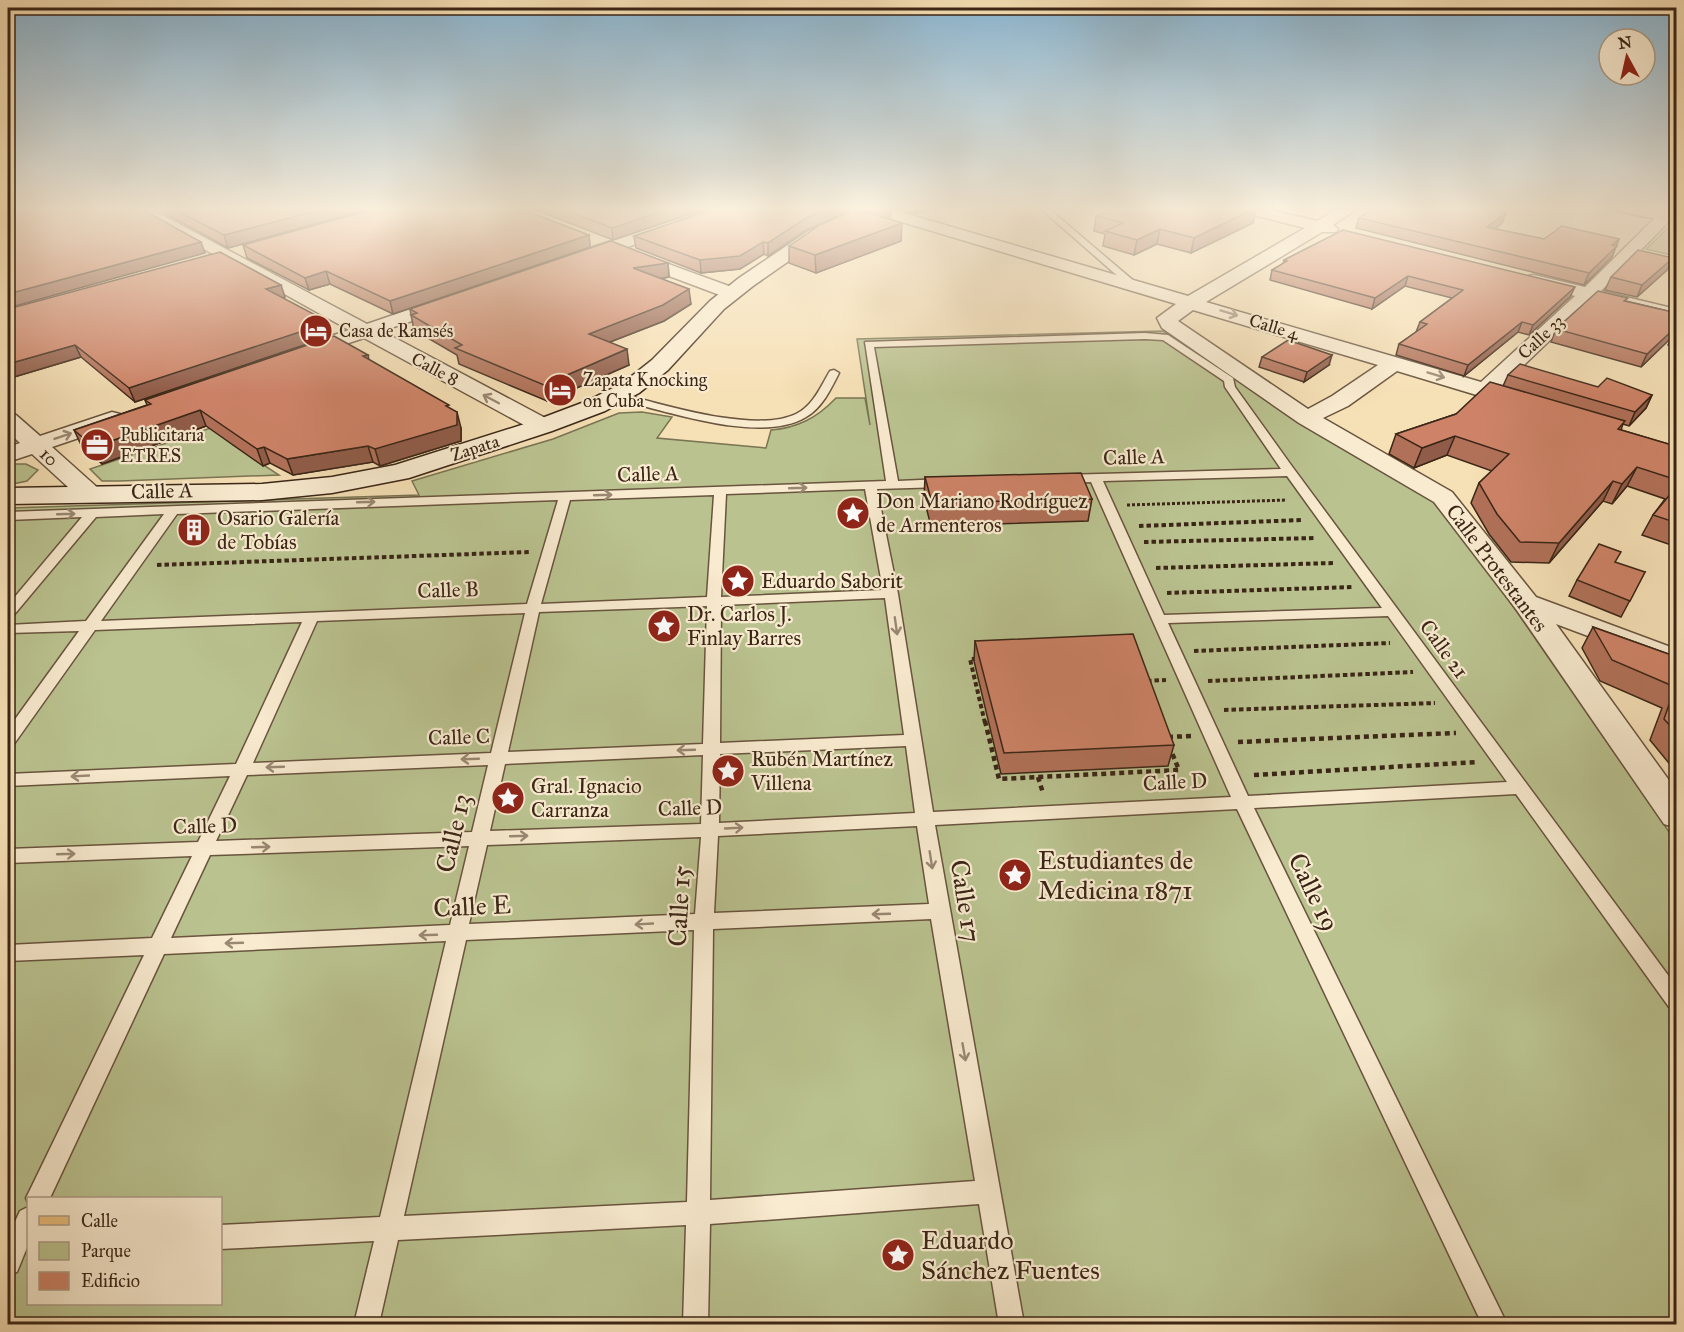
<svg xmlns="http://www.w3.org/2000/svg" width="1684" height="1332" font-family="'IM FELL Great Primer',serif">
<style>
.green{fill:#bac390;stroke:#7a7453;stroke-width:1.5;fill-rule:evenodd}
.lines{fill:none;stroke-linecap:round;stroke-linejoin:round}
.service-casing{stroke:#69543e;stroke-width:3}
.minor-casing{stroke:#69543e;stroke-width:3}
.secondary-casing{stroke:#3a2516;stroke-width:3}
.primary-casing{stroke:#3a2516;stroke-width:3}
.path-far2{stroke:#3a2516;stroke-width:3;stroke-dasharray:3 2;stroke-linecap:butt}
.path-far1{stroke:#3a2516;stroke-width:4;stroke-dasharray:4.5 3;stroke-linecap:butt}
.path{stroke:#3a2516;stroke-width:4.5;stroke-dasharray:5 4;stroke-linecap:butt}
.service{fill:#f9ebd0;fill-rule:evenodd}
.minor{fill:#f9ebd0;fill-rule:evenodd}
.secondary{fill:#f9ebd0;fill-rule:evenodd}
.primary{fill:#ebc07b;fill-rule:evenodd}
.wall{fill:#b17159;stroke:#3a2516;stroke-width:1.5}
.shaded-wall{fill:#905c49;stroke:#3a2516;stroke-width:1.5}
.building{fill:#ce8368;stroke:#3a2516;stroke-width:1.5}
.oneway{stroke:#9a8873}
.labels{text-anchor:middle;stroke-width:4.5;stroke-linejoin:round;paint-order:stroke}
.far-street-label{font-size:18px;fill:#3a2516;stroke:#f9ebd0}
.far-poi-label{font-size:18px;fill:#3a2516;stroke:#f9ebd0;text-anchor:start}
.street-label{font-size:21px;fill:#3a2516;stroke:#f9ebd0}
.poi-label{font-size:21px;fill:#3a2516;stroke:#f9ebd0;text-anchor:start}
.near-street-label{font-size:26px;fill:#3a2516;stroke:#f9ebd0}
.near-poi-label{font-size:26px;fill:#3a2516;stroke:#f9ebd0;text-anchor:start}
</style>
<rect width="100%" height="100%" fill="#f6e0b6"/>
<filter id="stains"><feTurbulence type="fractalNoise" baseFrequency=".00333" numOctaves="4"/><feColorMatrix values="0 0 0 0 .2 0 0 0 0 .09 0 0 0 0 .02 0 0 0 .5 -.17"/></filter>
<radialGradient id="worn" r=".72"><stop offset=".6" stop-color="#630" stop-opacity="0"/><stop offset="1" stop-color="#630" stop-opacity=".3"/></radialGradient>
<!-- green -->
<g class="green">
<polygon points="1672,224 1676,225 1676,256 1646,249"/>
<path d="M1163 331 1244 383 1438 498 1676 842V1324H8V508L419 495 412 481 553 439 619 413 642 412 672 417 657 438 766 448 771 430C797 428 817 418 836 398H865L870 425 857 339ZM28 1198H220V1304H28Z"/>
<polygon points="278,405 233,445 279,475 120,481 102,481 90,469"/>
<polygon points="8,464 26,464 38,470 27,481 8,485"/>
</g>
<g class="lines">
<defs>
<g id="service">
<polygon points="1040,208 1048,208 1135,282 1135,286 1129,286"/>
<path d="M1145 333 1168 335 1233 378 1235 387 1291 465 1676 986V1010L1669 1007 1516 794 1254 808 1507 1324H1482L1237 809 935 825 1024 1324H999L979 1204 710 1224 708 1324H683L686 1225 398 1240 379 1324H354L374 1241 220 1249V1225L380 1217 446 941 164 954 50 1198H28V1203L26 1198 30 1190 144 955 8 961V945L152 938 192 856 8 863V849L198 842 230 776 8 786V774L236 764 302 622 95 630 14 744 8 745V729L79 631 8 633V625L86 621 164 514 96 517 13 616 8 617V605L82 517 8 520V512L886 481 865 342ZM1145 339 1163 340 1224 381 1225 387 1281 469 1063 475 1057 479 1063 483 1091 482 1231 797 933 812 898 594 877 489 943 487 949 483 943 479 898 481 874 347ZM1287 476 1382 608 1164 615 1103 481ZM865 489 883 590 721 597 726 494ZM714 495 707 597 541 604 570 500ZM558 500 527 604 101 621 177 514ZM885 598 904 735 720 743 721 605ZM707 606 703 744 508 752 539 612ZM525 613 491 753 253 763 317 621ZM1388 616 1507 782 1248 796 1168 623ZM906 746 915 813 719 823 720 754ZM703 755 701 824 490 831 505 764ZM488 765 472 832 216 841 247 775ZM917 826 929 904 714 913 718 836ZM701 837 695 914 469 924 487 845ZM469 846 450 925 171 938 210 855ZM931 919 975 1181 710 1200 713 929ZM694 930 687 1202 404 1216 466 940Z"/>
<path d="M834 370 839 373C831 389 822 408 806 417 767 441 689 418 647 407 637 404 621 403 613 396L618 393C662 404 754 434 796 414 813 406 821 386 830 371Z"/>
<polygon points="28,1207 28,1245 17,1272 8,1275 8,1237 20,1211"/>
</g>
<g id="minor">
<polygon points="130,208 149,208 367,324 443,298 457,298 459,302 457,306 382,331 551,421 554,426 551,431 535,431 364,338 309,356 295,356 292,352 295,348 349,330"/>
<polygon points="713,208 736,208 734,211 586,261 580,262 571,257 574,253"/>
<path d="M863 208H887L1188 296 1305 228 1237 211 1235 208H1262L1317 221 1339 208H1358L1333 225 1338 229 1336 232H1322L1206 302 1481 382 1575 296 1528 284 1525 280 1528 276 1534 275 1585 287 1665 208H1676V214L1601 291 1676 309V321L1592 300 1500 388 1529 396 1532 401 1529 406H1513L1397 371 1348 406 1323 418 1452 492 1536 597 1676 649V669L1556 624 1676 790V828L1664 824 1516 609 1434 502 1299 423 1162 328 1157 318 1176 304 865 211ZM1193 310 1378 365 1332 396 1308 409 1178 321Z"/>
<polygon points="630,250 737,289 740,293 731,299 725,297 624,259 621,255"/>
<polygon points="112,412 120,414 123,419 120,424 52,447 99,489 102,494 99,499 90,501 81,499 32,454 8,462 8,447 20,443 8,432 8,413 16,415 40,436"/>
</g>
<polygon id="secondary" points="860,208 883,208 880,212 819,240 753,286 724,309 668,370 639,393 605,411 552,431 409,478 332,493 262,500 8,504 8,488 262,484 332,477 395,465 534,421 587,401 623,383 652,360 710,301 739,278 807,232"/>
<polygon id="primary" points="1618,208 1652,208 1676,213 1676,223 1621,212"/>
</defs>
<!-- service casing -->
<use href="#service" class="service-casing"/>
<!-- minor casing -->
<use href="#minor" class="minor-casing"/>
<!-- secondary casing -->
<use href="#secondary" class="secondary-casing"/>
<!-- primary casing -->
<use href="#primary" class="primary-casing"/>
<!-- path-far2 -->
<polyline class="path-far2" points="1127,505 1287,500"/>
<!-- path-far1 -->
<g class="path-far1">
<polyline points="1139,526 1303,520"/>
<polyline points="1144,542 1316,538"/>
<polyline points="157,565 530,552"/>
<polyline points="1156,568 1334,563"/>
<polyline points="1167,593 1352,587"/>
<polyline points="1194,651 1390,643"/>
<polyline points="1147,681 1166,680"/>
<polyline points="1208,681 1413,672"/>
<polyline points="1224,710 1435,703"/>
<polyline points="985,723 970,659 1131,652 1160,723"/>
</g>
<!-- path -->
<g class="path">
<polyline points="985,721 999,779 1179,770 1159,721"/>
<polyline points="1168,737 1191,736"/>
<polyline points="1238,742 1456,733"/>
<polyline points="1254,775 1477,762"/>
<polyline points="1038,777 1043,793"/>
</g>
<!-- service -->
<use href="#service" class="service"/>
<!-- minor -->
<use href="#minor" class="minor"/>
<!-- secondary -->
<use href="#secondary" class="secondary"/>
<!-- primary -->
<use href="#primary" class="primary"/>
</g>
<!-- wall -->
<g class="wall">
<polygon points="162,208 372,208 228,248 164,213"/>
<polygon points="531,208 707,208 613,240"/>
<polygon points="716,208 855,208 806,230 768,256 764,254 740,269 701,273 636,248 634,236"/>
<polygon points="891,208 890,220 901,241 816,273 789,263 789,246"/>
<polygon points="894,208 931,208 914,214"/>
<polygon points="1256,208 1253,223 1191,253 1157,244 1134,255 1103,246 1105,234 1094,231 1096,216"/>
<polygon points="1359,218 1502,223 1495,229 1544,239 1619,239 1612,257 1584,285 1356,228"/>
<polygon points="1343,230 1570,297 1529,335 1518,332 1464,376 1396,355 1399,344 1416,332 1420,322 1452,298 1405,286 1372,309 1270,280 1272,270 1283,264 1284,260"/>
<polygon points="589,235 590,247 393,314 330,284 309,290 247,258 243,245"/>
<polygon points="1673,258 1667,270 1637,297 1605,290 1611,277"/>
<polygon points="668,263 669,277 661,279 691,304 664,321 610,342 629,365 547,401 459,364 457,355 414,330 411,315 410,309"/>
<polygon points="285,297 283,298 329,333 318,337 319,340 135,402 81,357 14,377 8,371 8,309"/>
<polygon points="1626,301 1677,313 1677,347 1668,345 1672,337 1641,367 1551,342 1556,329"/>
<polygon points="368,355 369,360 449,408 461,428 461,441 380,466 373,462 293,475 270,463 263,466 206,426 102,464 82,447 74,430 147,405 145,400"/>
<polygon points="1262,357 1329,365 1304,382 1259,367"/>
<polygon points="1508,375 1652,395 1646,408 1629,426 1623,424 1621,430 1675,446 1677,444 1677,547 1642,535 1653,515 1665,499 1627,486 1612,504 1603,501 1549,563 1511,562 1489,534 1471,503 1479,483 1492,471 1447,455 1414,468 1389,454 1396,434 1456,414 1503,386"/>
<polygon points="925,477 1092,499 1088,521 931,526 924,499"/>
<polygon points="1677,554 1677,562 1673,561"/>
<polygon points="1645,572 1621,617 1569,596 1577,580"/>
<polygon points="1593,627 1677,657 1677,773 1650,740 1662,708 1600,681 1582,648"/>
<polygon points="975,641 1174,745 1168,766 1001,774 974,661"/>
</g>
<!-- shaded-wall -->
<g class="shaded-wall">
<polygon points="327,208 372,208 228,248 224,235"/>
<polygon points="671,208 707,208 613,240 612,228"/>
<polygon points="829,208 855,208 806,230 768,256 768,243 806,218"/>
<polygon points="879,208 891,208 890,221 866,212"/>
<polygon points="914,208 931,208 914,214"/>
<polygon points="1256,208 1253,223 1191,253 1194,238"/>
<polygon points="1506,213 1502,223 1483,238 1487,227"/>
<polygon points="902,223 901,241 816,273 815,255"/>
<polygon points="1160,229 1157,244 1134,255 1137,240"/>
<polygon points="589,235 590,247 393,314 390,301"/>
<polygon points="1619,239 1612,257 1584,285 1589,273 1612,245"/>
<polygon points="201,242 205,253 8,308 8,294"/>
<polygon points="763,242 764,254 740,269 701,273 700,260"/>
<polygon points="1673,258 1667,270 1637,297 1642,285"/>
<polygon points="668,263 669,277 635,283 633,268"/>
<polygon points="326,271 330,284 309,290 305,278"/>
<polygon points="1408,276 1405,286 1372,309 1375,298"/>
<polygon points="281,285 285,297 270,302 266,289"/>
<polygon points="1575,287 1570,297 1529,335 1533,325"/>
<polygon points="689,289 691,304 664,321 592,349 589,334"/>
<polygon points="325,320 329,333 318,337 319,340 135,402 129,388"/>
<polygon points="1522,322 1518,332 1464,376 1468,365"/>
<polygon points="1677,326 1677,333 1674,333 1672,337 1641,367 1647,354"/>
<polygon points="75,345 81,357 14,377 8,364"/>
<polygon points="627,349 629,365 547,401 544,385"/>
<polygon points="1332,355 1329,365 1304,382 1307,372"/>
<polygon points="1652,395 1646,408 1629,426 1635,412"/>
<polygon points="200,410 206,426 102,464 94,447"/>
<polygon points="457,412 461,428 461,441 380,466 375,449"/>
<polygon points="1455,436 1447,455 1414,468 1422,448"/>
<polygon points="368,446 373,462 293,475 287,459"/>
<polygon points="264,447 270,463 263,466 257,449"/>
<polygon points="1637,467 1627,486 1612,504 1622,484"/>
<polygon points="1613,481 1603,501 1549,563 1559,543"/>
</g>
<!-- building -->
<g class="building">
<polygon points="15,208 122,208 127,210 140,208 201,242 8,294 8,209"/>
<polygon points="171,208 327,208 224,235"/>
<polygon points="378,208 518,208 589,235 390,301 326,271 305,278 243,245"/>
<polygon points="559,208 671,208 612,228"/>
<polygon points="716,208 829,208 806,218 768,243 763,242 740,256 700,260 634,236"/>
<polygon points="858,208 879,208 866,212 902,223 815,255 789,246 820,225"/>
<polygon points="1115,208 1256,208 1194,238 1160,229 1137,240 1105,231 1123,223 1096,216"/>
<polygon points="1374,208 1481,208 1506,213 1487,227 1544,239 1562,226 1619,239 1612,245 1617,246 1589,273 1359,218"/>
<polygon points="1343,230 1575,287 1533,325 1522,322 1468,365 1399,344 1427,324 1420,322 1463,290 1408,276 1375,298 1272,270 1287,261 1284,260"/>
<polygon points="611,241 668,263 633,268 689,289 663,305 589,334 627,349 544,385 455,348 462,345 411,315 417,313 410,309"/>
<polygon points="1638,250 1673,258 1642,285 1611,277"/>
<polygon points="220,252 281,285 266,289 325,320 311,325 315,327 129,388 75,345 8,364 8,309"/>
<polygon points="1598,291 1628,298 1624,301 1677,313 1677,326 1647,354 1556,329"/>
<polygon points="334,336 368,355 363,356 449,405 446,406 457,412 457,425 375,449 368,446 287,459 264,447 257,449 200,410 94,447 74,430 151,404 145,400"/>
<polygon points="1288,340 1332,355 1307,372 1262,357"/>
<polygon points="1520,364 1598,387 1607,378 1652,395 1635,412 1508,375"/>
<polygon points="1490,382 1625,421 1618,429 1675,446 1677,444 1677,480 1637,467 1622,484 1613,481 1559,543 1520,542 1497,514 1479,483 1509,454 1455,436 1422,448 1396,434 1456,414"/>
<polygon points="1081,473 1092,499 932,503 925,477"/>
<polygon points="1677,486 1677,523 1653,515"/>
<polygon points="1599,544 1621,552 1615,562 1645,572 1630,601 1577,580"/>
<polygon points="1593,627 1677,657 1677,733 1664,719 1675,687 1612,660"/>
<polygon points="1133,634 1174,745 1004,753 975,641"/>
</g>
<!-- one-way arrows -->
<defs><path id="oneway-shaft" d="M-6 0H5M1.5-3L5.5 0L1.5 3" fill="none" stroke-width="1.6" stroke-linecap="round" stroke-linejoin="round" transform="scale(1.5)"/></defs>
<g class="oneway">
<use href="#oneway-shaft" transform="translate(1229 313) rotate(17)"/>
<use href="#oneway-shaft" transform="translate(1436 375) rotate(17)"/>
<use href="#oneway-shaft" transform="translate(491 399) rotate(-152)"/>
<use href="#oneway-shaft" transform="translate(63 436) rotate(-19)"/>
<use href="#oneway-shaft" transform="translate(798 488) rotate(-2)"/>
<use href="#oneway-shaft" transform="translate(603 495) rotate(-2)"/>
<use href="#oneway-shaft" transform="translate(366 502) rotate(-2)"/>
<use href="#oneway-shaft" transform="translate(66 514) rotate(-2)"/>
<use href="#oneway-shaft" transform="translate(896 626) rotate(82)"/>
<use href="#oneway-shaft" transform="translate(686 750) rotate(178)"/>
<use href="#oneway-shaft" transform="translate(470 759) rotate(178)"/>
<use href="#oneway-shaft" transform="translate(275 767) rotate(178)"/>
<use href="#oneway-shaft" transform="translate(80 776) rotate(177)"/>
<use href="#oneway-shaft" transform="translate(734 828) rotate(-3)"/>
<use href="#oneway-shaft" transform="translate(519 836) rotate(-2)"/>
<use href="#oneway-shaft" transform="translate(261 847) rotate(-2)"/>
<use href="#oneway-shaft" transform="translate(66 854) rotate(-2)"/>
<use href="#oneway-shaft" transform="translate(931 860) rotate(81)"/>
<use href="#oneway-shaft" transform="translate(881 914) rotate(178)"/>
<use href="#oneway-shaft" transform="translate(644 924) rotate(177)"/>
<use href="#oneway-shaft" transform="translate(428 935) rotate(178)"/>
<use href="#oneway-shaft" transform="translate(234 943) rotate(178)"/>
<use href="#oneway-shaft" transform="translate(964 1052) rotate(80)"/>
</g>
<!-- sky -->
<linearGradient id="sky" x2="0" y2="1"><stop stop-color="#8ab7d4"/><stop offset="0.53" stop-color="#fbf1de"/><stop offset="1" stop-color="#fbf1de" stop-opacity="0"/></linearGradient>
<rect width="1684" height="394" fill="url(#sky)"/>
<!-- icons -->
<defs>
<symbol id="hotel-disc" viewBox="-11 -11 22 22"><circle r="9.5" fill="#8f2418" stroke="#f9ebd0"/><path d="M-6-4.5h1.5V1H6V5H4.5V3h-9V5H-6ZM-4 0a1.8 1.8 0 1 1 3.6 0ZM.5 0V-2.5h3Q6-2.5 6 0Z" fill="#fff"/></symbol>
<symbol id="office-disc" viewBox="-11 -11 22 22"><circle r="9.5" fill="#8f2418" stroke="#f9ebd0"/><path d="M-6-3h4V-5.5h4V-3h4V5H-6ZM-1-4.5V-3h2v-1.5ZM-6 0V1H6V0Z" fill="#fff"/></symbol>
<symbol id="sight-disc" viewBox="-11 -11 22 22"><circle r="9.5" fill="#8f2418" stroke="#f9ebd0"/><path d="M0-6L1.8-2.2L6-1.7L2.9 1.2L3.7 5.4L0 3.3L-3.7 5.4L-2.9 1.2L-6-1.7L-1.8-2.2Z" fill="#fff"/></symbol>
<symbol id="building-disc" viewBox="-11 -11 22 22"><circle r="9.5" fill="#8f2418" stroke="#f9ebd0"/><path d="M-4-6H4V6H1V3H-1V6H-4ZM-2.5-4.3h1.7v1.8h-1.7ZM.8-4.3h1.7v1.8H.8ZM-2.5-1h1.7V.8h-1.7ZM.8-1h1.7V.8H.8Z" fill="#fff"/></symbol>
</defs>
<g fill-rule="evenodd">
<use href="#hotel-disc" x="297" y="312" width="38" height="38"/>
<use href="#hotel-disc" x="541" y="371" width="38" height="38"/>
<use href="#office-disc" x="78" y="426" width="38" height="38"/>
<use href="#sight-disc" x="834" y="494" width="38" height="38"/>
<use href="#building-disc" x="175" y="511" width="38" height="38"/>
<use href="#sight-disc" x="719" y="562" width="38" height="38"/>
<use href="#sight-disc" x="645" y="607" width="38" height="38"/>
<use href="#sight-disc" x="709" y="752" width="38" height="38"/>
<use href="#sight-disc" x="489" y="779" width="38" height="38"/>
<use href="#sight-disc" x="996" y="856" width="38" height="38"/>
<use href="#sight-disc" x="879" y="1236" width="38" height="38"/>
</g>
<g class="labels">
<!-- far-street labels -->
<g class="far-street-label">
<text transform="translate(1274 327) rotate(17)" y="6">Calle 4</text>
<text transform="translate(1541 337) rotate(-43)" y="6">Calle 33</text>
<text transform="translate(435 369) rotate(28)" y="6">Calle 8</text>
<text transform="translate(475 448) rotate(-18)" y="6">Zapata</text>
<text transform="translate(49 457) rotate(44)" y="6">10</text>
</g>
<!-- far-poi labels -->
<g class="far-poi-label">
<text x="339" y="337">Casa de Ramsés</text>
<text x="583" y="386">Zapata Knocking<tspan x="583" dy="21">on Cuba</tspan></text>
<text x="120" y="441">Publicitaria<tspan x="120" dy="21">ETRES</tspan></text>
</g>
<!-- street labels -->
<g class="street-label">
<text transform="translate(1134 457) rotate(-2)" y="7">Calle A</text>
<text transform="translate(648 474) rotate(-2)" y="7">Calle A</text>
<text transform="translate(162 491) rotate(-2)" y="7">Calle A</text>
<text transform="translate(1497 568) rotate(53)" y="7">Calle Protestantes</text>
<text transform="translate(448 590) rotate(-2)" y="7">Calle B</text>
<text transform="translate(1444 649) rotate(54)" y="7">Calle 21</text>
<text transform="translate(459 737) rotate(-2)" y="7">Calle C</text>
<text transform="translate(1175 782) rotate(-3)" y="7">Calle D</text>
<text transform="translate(690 808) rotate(-2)" y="7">Calle D</text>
<text transform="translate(205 826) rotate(-2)" y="7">Calle D</text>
</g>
<!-- poi labels -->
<g class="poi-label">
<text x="876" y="508">Don Mariano Rodríguez<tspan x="876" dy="24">de Armenteros</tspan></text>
<text x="217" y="525">Osario Galería<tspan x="217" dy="24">de Tobías</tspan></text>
<text x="761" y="588">Eduardo Saborit</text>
<text x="687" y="621">Dr. Carlos J.<tspan x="687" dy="24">Finlay Barres</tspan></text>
<text x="751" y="766">Rubén Martínez<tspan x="751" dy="24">Villena</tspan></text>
<text x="531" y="793">Gral. Ignacio<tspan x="531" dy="24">Carranza</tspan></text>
</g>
<!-- near-street labels -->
<g class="near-street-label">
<text transform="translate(453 833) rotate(-77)" y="9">Calle 13</text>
<text transform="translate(1314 892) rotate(64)" y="9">Calle 19</text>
<text transform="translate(966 901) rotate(81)" y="9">Calle 17</text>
<text transform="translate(472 906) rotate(-3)" y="9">Calle E</text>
<text transform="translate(679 906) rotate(-87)" y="9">Calle 15</text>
</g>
<!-- near-poi labels -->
<g class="near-poi-label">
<text x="1038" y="869">Estudiantes de<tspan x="1038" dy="30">Medicina 1871</tspan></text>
<text x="921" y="1249">Eduardo<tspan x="921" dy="30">Sánchez Fuentes</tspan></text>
</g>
</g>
<!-- margin -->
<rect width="1684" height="1332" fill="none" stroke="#f6e0b6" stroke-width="30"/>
<rect x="9" y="9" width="1666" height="1314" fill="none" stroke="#3a2516" stroke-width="3"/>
<rect x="15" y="15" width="1654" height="1302" fill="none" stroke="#3a2516" stroke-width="1.5"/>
<!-- legend -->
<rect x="27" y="1197" width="195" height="108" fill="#f9ebd0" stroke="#ad9c86" stroke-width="1.5"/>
<rect x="39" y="1216" width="30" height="9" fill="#ebc07b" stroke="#ad9c86" stroke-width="1.5"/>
<text x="81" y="1227" font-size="18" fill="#3a2516">Calle</text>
<rect x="39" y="1242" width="30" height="18" fill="#bac390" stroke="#ad9c86" stroke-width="1.5"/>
<text x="81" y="1257" font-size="18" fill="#3a2516">Parque</text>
<rect x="39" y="1272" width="30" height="18" fill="#ce8368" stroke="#ad9c86" stroke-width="1.5"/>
<text x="81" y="1287" font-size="18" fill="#3a2516">Edificio</text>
<!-- north arrow -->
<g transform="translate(1627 57) rotate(352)"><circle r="28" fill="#f9ebd0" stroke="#ad9c86" stroke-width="1.5"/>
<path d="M0-4.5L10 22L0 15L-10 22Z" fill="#8f2418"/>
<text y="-9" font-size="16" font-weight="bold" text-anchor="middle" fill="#3a2516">N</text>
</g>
<rect width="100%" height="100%" filter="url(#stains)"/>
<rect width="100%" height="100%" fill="url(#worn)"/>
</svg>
